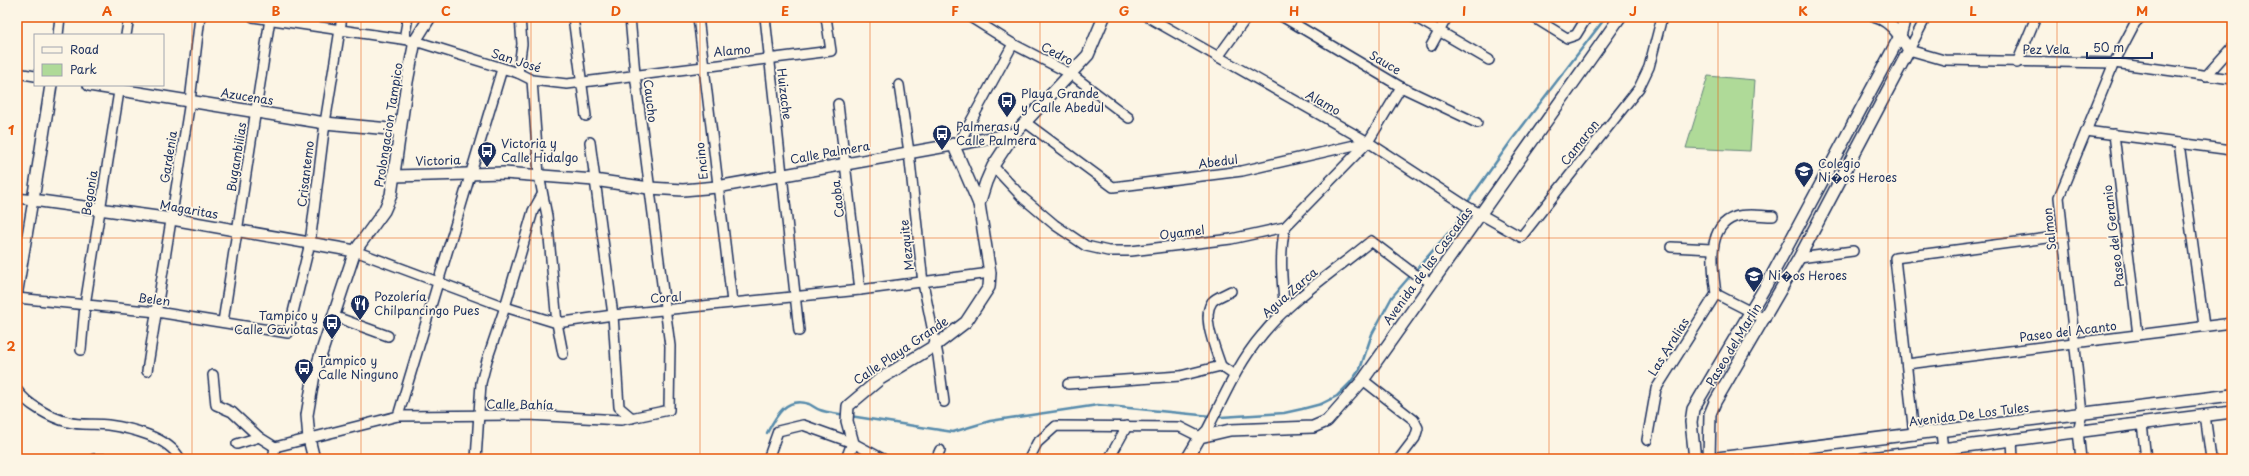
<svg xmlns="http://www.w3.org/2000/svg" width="2249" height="476" font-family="'Playpen Sans',sans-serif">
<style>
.green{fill:#afda98;stroke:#65847b}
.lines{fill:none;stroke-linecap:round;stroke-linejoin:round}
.stream{stroke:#578bac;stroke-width:2.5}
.minor-casing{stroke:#1b2f5e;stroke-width:12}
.tertiary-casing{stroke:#1b2f5e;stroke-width:14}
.minor{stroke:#fcf5e5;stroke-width:9}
.tertiary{stroke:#fcf5e5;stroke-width:11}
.grid{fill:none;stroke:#e8590c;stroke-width:1;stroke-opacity:0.55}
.labels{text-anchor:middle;stroke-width:3.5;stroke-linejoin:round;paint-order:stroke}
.street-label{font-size:12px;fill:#1b2f5e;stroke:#fcf5e5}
.poi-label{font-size:12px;fill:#1b2f5e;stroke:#fcf5e5;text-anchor:start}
.neatline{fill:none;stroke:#e8590c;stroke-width:1.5}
.grid-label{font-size:13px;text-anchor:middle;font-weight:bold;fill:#e8590c}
</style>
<rect width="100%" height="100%" fill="#fcf5e5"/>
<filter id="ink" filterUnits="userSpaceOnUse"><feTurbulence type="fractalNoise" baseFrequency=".025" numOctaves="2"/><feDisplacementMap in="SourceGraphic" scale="8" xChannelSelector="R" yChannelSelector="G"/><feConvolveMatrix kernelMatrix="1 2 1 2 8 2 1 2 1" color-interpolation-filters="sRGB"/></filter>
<g filter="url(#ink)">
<!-- green -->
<polygon class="green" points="1708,76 1755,80 1750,151 1686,148"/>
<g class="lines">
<!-- stream -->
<g class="stream">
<polyline points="1467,203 1511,141 1606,17"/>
<polyline points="1415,271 1455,225 1465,208"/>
<polyline points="850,416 953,432 990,421 1098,405 1221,417 1284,413 1302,409 1321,404 1337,396 1350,383 1360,369 1372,334 1392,297 1411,275"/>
<path d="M767 433C776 416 786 396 809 404 813 406 816 409 820 410 828 413 837 413 845 415"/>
</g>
<defs>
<g id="minor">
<polyline points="253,17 415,41 518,73 532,80 567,84 831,51 826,17"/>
<polyline points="573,17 586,116"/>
<polyline points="698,17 732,302"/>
<polyline points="765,17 799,331"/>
<polyline points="970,17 1013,44 1071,74 1129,118"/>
<polyline points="1148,17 1368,142 1466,206 1521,237 1639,88 1649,67 1662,17"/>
<polyline points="1283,17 1401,87 1477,123"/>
<polyline points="1415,17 1489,60"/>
<polyline points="1533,17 1567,38 1576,35 1587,17"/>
<polyline points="1926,17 1909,50 1944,60 2114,63 2232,79"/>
<polyline points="58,35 60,17"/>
<polyline points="126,35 129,17"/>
<polyline points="404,39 408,17"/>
<polyline points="1431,46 1447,17"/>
<polyline points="1218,57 1247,17"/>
<polyline points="2017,63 2036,17"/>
<polyline points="17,73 35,76"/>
<polyline points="518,73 522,44 520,17"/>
<polyline points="2206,76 2232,47"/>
<polyline points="532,80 539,175 547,216 557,323 563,354"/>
<polyline points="899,85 909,152 923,283 938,356 944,402"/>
<polyline points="838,104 860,290"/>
<polyline points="1025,122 1113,187 1242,171 1368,142"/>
<polyline points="2086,131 2232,150"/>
<polyline points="2114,134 2138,335"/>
<polyline points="590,142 613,315 619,407 632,418"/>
<polyline points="959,143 1013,44"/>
<polyline points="2179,143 2204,326"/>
<polyline points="993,166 1023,198 1055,225 1086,246 1108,251 1131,251 1231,239 1285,227 1368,142 1401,87"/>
<polyline points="17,198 33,200 17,296"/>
<polyline points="1671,247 1712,249"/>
<polyline points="355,251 505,307 557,323 613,315 860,290 990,273"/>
<polyline points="1799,258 1853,251"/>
<polyline points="1716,294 1765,319"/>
<polyline points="17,298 157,312 288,333 310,243 325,123 342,17"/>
<path d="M1285 311C1282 282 1279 255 1285 227"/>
<polyline points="333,316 388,336"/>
<polyline points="223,322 270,19"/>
<polyline points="81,350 85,305 120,85"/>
<polyline points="1907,364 2232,323"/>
<path d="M1221 366C1216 350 1201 317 1212 302 1216 297 1226 294 1231 291"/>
<polyline points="147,371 190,101 200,17"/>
<polyline points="213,375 216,405 232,412 259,437"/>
<polyline points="1363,380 1414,420 1418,428 1415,438 1399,459"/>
<polyline points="1068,384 1180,376 1221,366 1234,375"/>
<path d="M17 390C26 404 51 418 68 422 81 426 95 423 108 425 130 428 169 437 180 459"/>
<polyline points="2205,415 2211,459"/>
<polyline points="398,416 502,69"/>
<polyline points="2142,424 2146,459"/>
<polyline points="1941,432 1944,459"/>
<polyline points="1914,435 1895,258 2063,236"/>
<path d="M1647 440 1656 389 1716 294C1713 270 1705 227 1735 217 1746 213 1761 216 1773 216"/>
<polyline points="2012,440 2013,459"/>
<polyline points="237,444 259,437 275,447 398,416 528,415 621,420 669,410 670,346 635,74 630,17"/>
<polyline points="94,459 104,459"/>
<polyline points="273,459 275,447"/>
<polyline points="476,459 481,383 487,360 505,307 533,211 542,195"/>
<polyline points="768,459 778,431 803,425 853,443 883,459"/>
<polyline points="936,459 940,450"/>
<path d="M1029 459 1037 443 1056 426 1180 427 1200 437 1207 430C1224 397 1238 363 1262 335 1292 298 1335 271 1371 241L1413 273 1431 282"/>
<polyline points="1109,459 1127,426"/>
<polyline points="2081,459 2078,431 2082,414 2059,197 2114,63 2135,23 2141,17"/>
</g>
<g id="tertiary">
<polyline points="51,85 33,200 172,219 355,251"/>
<polyline points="89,85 325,123 400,130"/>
<polyline points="953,144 979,204"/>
<polyline points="394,176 504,173 594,180 649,188 683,190 717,187 1014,134"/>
<polyline points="314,459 309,439 307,415 314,375 355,251 384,211 391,195 407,82 415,41 430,17"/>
<polyline points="847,459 853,443 847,421 848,406 880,379 936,345 966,322 989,287 990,273 979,204 986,182 993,166 1014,134 1088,55 1104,17"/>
<polyline points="1187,459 1200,437 1230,430 1313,427 1327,421 1363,380 1620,17"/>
<polyline points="1695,459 1691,422 1693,409 1771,277 1900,36 1905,17"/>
<polyline points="1709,459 2232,395"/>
<path d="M1709 459 1710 414 1715 402 1799 258 1909 50C1901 37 1891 21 1876 17"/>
<polyline points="1863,459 2232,412"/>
</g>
</defs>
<!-- minor casing -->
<use href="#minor" class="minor-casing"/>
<!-- tertiary casing -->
<use href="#tertiary" class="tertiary-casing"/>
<!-- minor -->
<use href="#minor" class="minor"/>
<!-- tertiary -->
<use href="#tertiary" class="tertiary"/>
</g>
</g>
<!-- grid -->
<path class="grid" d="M192 17V459M361 17V459M531 17V459M700 17V459M870 17V459M1040 17V459M1209 17V459M1379 17V459M1549 17V459M1718 17V459M1888 17V459M2057 17V459M17 238H2232"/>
<!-- icons -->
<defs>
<symbol id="bus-pin" viewBox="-11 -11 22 30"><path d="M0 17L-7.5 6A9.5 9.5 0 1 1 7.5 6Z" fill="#1b2f5e" stroke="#fcf5e5"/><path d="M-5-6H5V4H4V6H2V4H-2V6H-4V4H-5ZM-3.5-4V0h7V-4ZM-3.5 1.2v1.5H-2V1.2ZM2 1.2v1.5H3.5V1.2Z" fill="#fff"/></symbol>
<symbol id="university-pin" viewBox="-11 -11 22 30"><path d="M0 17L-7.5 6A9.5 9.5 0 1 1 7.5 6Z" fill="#1b2f5e" stroke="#fcf5e5"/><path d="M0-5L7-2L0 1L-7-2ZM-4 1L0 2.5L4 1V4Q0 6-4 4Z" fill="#fff"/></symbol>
<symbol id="school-pin" viewBox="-11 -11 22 30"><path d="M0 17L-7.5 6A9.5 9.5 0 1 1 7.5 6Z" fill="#1b2f5e" stroke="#fcf5e5"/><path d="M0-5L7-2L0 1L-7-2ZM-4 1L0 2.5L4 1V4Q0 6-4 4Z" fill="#fff"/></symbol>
<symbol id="restaurant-pin" viewBox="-11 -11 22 30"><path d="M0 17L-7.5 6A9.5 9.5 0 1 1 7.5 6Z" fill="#1b2f5e" stroke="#fcf5e5"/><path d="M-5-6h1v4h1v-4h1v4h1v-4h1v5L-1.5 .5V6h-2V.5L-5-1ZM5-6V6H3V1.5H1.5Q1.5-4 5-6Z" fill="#fff"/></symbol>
</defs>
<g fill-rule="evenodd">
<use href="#bus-pin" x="996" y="90" width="22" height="30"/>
<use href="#bus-pin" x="931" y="123" width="22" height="30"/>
<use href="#bus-pin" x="476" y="140" width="22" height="30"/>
<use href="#university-pin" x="1793" y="160" width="22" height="30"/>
<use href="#school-pin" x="1743" y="265" width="22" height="30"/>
<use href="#restaurant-pin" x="349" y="293" width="22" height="30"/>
<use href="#bus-pin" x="321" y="312" width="22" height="30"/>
<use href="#bus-pin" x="293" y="357" width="22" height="30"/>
</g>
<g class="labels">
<!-- street labels -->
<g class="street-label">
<text x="2046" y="54">Pez Vela</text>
<text transform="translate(732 51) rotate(-5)" y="4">Alamo</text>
<text transform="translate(1057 54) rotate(28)" y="4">Cedro</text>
<text transform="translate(516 61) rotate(18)" y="4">San José</text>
<text transform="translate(1385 63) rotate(31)" y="4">Sauce</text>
<text transform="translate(784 94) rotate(83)" y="4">Huizache</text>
<text transform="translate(247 97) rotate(9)" y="4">Azucenas</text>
<text transform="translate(650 101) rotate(83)" y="4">Caucho</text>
<text transform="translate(1323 103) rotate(30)" y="4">Alamo</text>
<text transform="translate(389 125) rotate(-81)" y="4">Prolongacion Tampico</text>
<text transform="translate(1580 143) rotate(-52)" y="4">Camaron</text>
<text transform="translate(830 153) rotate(-10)" y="4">Calle Palmera</text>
<text transform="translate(169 157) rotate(-81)" y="4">Gardenia</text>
<text transform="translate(237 157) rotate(-81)" y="4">Bugambilias</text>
<text transform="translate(438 161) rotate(-2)" y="4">Victoria</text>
<text transform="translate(702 161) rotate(-96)" y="4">Encino</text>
<text transform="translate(1218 162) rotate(-7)" y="4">Abedul</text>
<text transform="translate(306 174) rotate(-83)" y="4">Crisantemo</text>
<text transform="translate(90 193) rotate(-81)" y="4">Begonia</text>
<text transform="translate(838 199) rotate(-96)" y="4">Caoba</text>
<text transform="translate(189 210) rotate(10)" y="4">Magaritas</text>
<text transform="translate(2050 229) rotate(-96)" y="4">Salmon</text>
<text transform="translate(1182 233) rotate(-7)" y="4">Oyamel</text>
<text transform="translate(2114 236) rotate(-97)" y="4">Paseo del Geranio</text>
<text transform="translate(907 245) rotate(-96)" y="4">Mezquite</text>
<text transform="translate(1428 266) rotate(-54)" y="4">Avenida de las Cascadas</text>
<text transform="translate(1290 293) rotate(-41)" y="4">Agua Zarca</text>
<text transform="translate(666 298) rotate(-4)" y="4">Coral</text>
<text transform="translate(154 300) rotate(7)" y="4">Belen</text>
<text transform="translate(2068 332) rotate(-7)" y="4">Paseo del Acanto</text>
<text transform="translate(1734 345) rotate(-59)" y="4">Paseo del Marlin</text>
<text transform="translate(1669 347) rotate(-58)" y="4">Las Aralias</text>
<text transform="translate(901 351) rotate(-34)" y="4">Calle Playa Grande</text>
<text transform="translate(520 405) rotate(1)" y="4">Calle Bahía</text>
<text transform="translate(1969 415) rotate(-7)" y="4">Avenida De Los Tules</text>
</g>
<!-- poi labels -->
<g class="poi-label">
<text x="1021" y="98">Playa Grande<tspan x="1021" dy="14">y Calle Abedul</tspan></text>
<text x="956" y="131">Palmeras y<tspan x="956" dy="14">Calle Palmera</tspan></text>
<text x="501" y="148">Victoria y<tspan x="501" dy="14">Calle Hidalgo</tspan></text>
<text x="1818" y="168">Colegio<tspan x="1818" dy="14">Ni�os Heroes</tspan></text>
<text x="1768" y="280">Ni�os Heroes</text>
<text x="374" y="301">Pozolería<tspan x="374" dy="14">Chilpancingo Pues</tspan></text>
<text x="318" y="320" text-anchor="end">Tampico y<tspan x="318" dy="14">Calle Gaviotas</tspan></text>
<text x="318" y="365">Tampico y<tspan x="318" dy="14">Calle Ninguno</tspan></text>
</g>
</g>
<!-- margin -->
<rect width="2249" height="476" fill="none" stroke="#fcf5e5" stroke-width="44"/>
<!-- legend -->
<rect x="34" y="34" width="130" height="52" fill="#fcf5e5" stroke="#a2a6af"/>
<rect x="42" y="47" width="20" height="6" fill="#fcf5e5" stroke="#a2a6af"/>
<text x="70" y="54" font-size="12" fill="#1b2f5e">Road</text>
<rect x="42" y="64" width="20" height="12" fill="#afda98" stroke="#a2a6af"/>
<text x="70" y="74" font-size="12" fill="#1b2f5e">Park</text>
<!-- scale -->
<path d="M2087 52v6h65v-6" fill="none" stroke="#1b2f5e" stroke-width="2"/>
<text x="2093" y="52" font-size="12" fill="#1b2f5e" stroke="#fcf5e5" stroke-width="3" paint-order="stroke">50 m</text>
<rect x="22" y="22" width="2205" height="432" class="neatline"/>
<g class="grid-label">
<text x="107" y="16">A</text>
<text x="276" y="16">B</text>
<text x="446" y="16">C</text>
<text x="616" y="16">D</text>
<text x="785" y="16">E</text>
<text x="955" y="16">F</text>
<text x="1124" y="16">G</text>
<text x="1294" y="16">H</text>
<text x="1464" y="16">I</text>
<text x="1633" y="16">J</text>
<text x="1803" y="16">K</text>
<text x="1973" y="16">L</text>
<text x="2142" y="16">M</text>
<text x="11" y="135">1</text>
<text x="11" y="351">2</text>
</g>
</svg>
